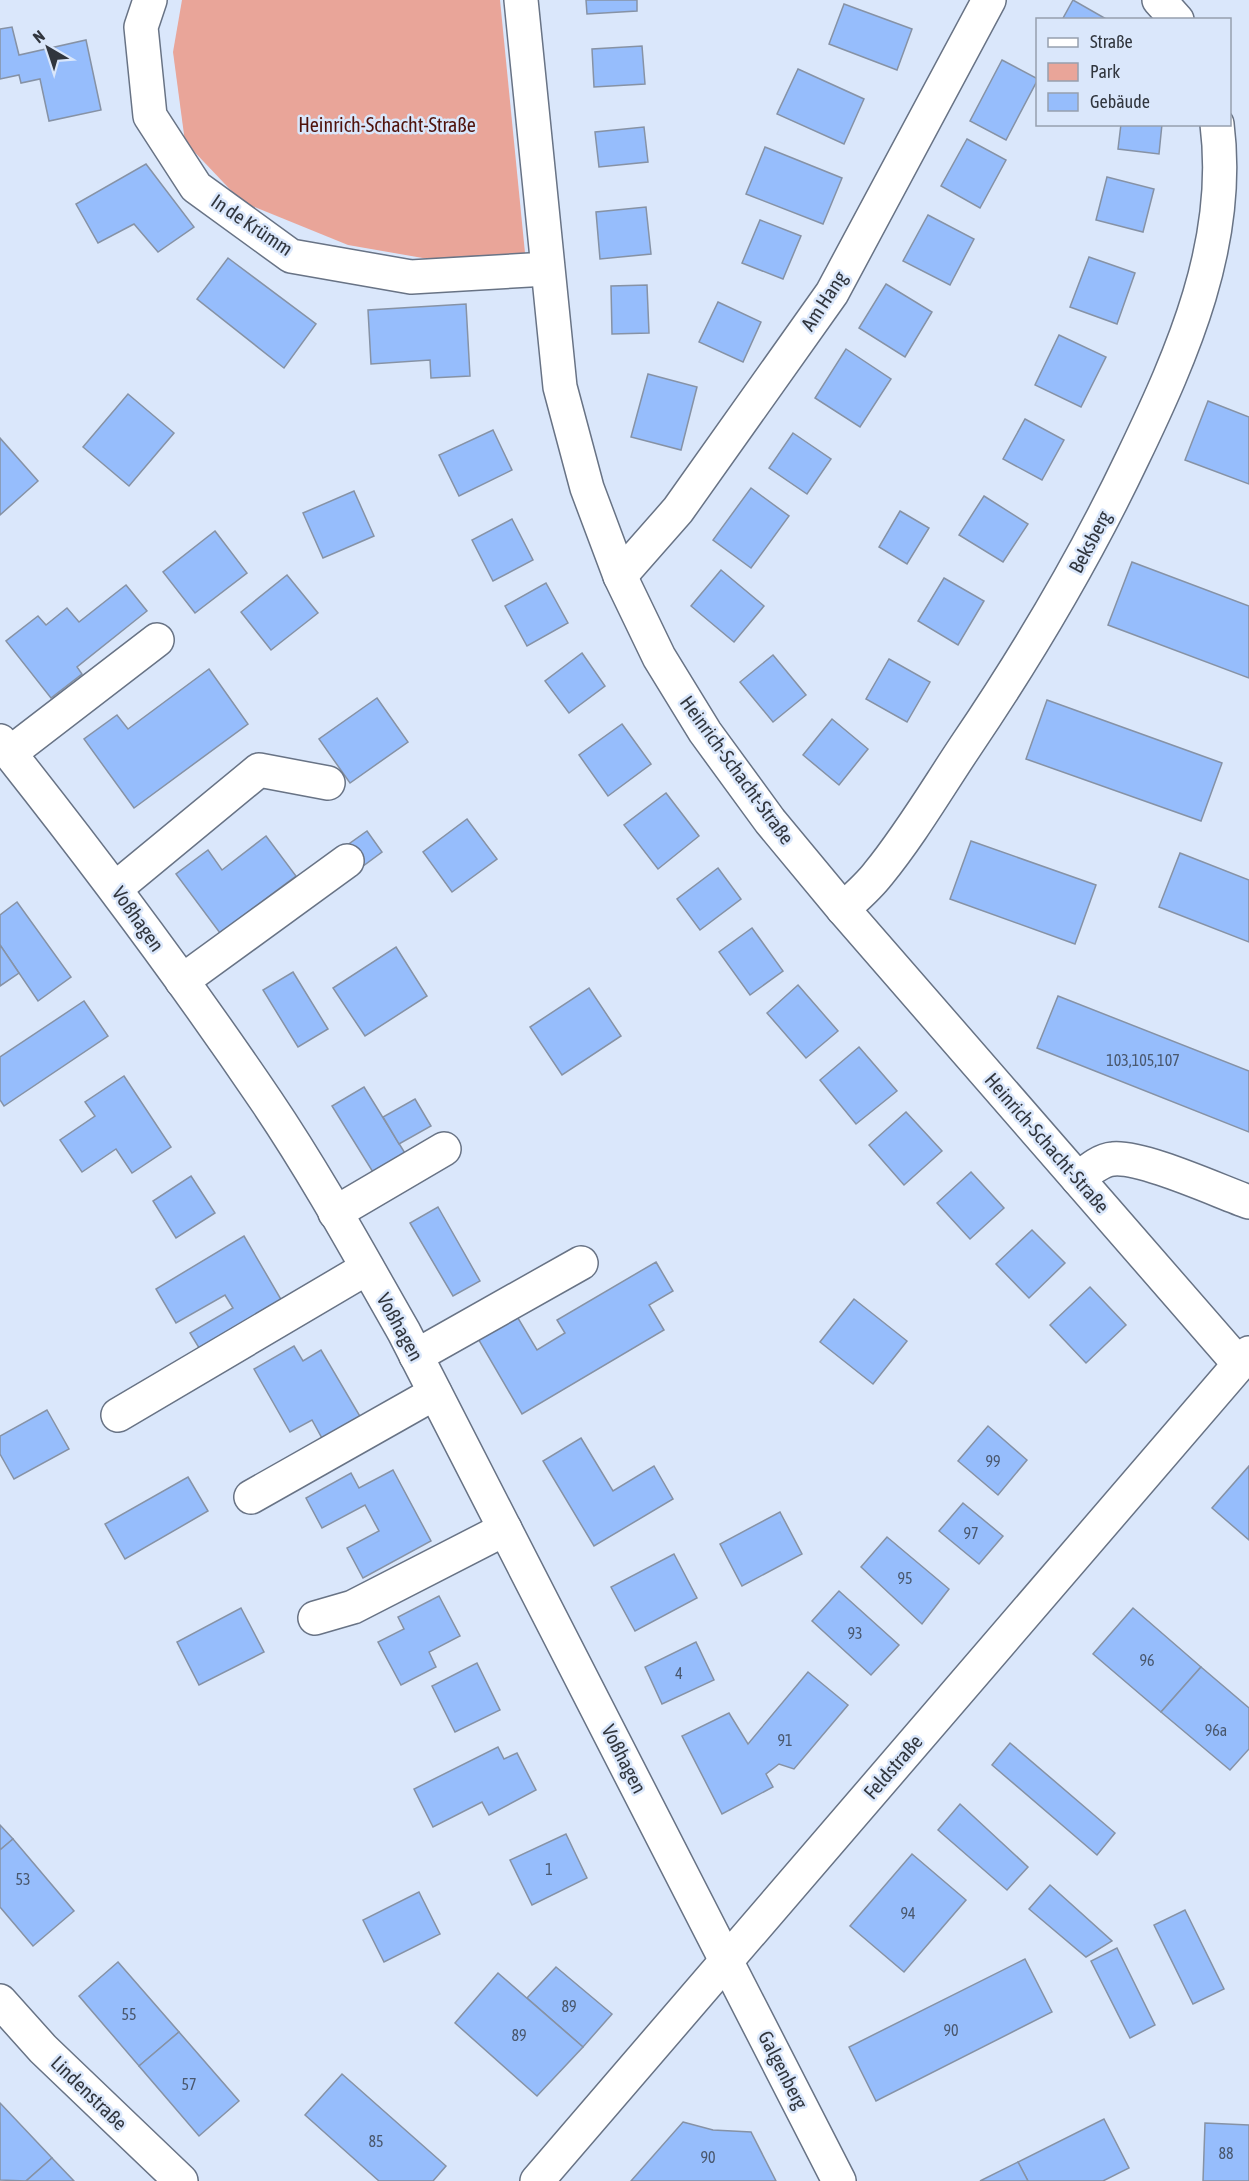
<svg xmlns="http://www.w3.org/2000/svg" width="1249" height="2181" font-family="'Asap Condensed',sans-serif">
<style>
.green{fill:#e9a599}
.building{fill:#96bdfc;stroke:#8692a5;stroke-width:1.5}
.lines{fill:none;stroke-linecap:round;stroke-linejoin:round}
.minor-casing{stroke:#687385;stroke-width:36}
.minor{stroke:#fff;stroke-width:33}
.labels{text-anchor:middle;stroke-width:5;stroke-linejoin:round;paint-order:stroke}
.number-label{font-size:16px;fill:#4a586e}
.park-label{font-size:20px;fill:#4f120b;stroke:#dae7fb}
.street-label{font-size:20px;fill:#31363e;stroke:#dae7fb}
</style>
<rect width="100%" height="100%" fill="#dae7fb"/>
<!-- green -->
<polygon class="green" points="182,0 500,0 525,253 440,261 348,245 242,202 185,142 173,52"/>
<!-- building -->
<g class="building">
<polygon points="586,0 637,0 637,11 587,14"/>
<polygon points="1073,0 1108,20 1062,20"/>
<polygon points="844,4 912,29 897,70 829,44"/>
<polygon points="12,27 19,55 86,40 101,110 49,121 40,79 21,83 19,75 0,79 0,29"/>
<polygon points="642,46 645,84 594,87 592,49"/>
<polygon points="1002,60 1038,79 1006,140 970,121"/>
<polygon points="798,69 864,99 844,144 777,114"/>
<polygon points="1121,124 1162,124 1159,154 1118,149"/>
<polygon points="644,127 648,162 599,167 595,132"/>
<polygon points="967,139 1006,160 980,208 941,186"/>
<polygon points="765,147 842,178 823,224 746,194"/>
<polygon points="146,164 194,227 158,252 134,224 98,243 76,204"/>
<polygon points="1107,177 1154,189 1143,232 1096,220"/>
<polygon points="646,207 651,254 600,259 596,212"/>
<polygon points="928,215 974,239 950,285 903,261"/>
<polygon points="760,220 801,236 783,279 742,263"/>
<polygon points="1089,257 1135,273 1117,324 1070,307"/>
<polygon points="228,258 316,324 284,368 197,299"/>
<polygon points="886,284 932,312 905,357 859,328"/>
<polygon points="647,285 649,333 612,334 611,286"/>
<polygon points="718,302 761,322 743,362 699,342"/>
<polygon points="466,304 470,376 431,378 430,360 371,364 368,310"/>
<polygon points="1059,335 1106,357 1081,407 1035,385"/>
<polygon points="846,349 891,379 860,427 815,398"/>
<polygon points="648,374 697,387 681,450 631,437"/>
<polygon points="128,394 174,433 129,486 83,447"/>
<polygon points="1208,401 1249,417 1249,484 1185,460"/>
<polygon points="1025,419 1064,440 1042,480 1003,459"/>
<polygon points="493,430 512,470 459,496 439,455"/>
<polygon points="793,433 831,459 807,494 769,468"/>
<polygon points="0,438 38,481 0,515"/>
<polygon points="751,488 789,516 751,568 713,540"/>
<polygon points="354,491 374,536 323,558 303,513"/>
<polygon points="984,496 1028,524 1003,562 959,535"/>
<polygon points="900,511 929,528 907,564 879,547"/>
<polygon points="512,519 533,560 493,581 472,540"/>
<polygon points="215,531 247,573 195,613 163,572"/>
<polygon points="1132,562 1249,606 1249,678 1108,625"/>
<polygon points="721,570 764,606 734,642 691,606"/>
<polygon points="287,575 318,613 271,650 241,612"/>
<polygon points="944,578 984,601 958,645 918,621"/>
<polygon points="546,583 568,623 527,646 505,606"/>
<polygon points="126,585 147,611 77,667 82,674 51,698 6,641 38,616 46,625 67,608 79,622"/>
<polygon points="582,653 605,686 569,713 545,681"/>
<polygon points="773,655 806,695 773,722 740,682"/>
<polygon points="889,659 930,682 907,722 866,699"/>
<polygon points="209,669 248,724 134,808 84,739 117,715 128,729"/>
<polygon points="377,698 408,742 350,783 319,739"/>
<polygon points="1047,700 1222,763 1201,821 1026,759"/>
<polygon points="832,719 868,749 839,785 803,755"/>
<polygon points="622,724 651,764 608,796 579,755"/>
<polygon points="666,793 699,836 658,869 624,825"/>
<polygon points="467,819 497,859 452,892 423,852"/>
<polygon points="367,831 382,852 355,872 339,851"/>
<polygon points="266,836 296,876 220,933 176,874 208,850 222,870"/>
<polygon points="971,841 1096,885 1075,944 950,899"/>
<polygon points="1180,853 1249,880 1249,942 1159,907"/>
<polygon points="718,868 741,899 700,930 677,899"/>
<polygon points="17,902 71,977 38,1001 0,945 0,915"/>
<polygon points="752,928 783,971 750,995 719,952"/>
<polygon points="0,945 19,973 0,986"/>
<polygon points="396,947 427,996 365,1036 333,988"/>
<polygon points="293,972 328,1029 298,1047 263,990"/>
<polygon points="798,985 838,1031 806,1058 767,1013"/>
<polygon points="589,988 621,1036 562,1075 530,1027"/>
<polygon points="1058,996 1249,1071 1249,1132 1037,1048"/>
<polygon points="84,1001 108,1036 4,1106 0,1100 0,1057"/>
<polygon points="859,1047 897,1091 856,1124 820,1080"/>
<polygon points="124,1076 171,1147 132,1173 116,1149 82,1172 60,1140 95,1116 85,1102"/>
<polygon points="364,1087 408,1158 376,1177 332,1106"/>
<polygon points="415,1099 431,1126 399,1144 383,1117"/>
<polygon points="906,1112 942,1151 904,1185 869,1145"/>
<polygon points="971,1172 1004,1208 970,1239 937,1203"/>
<polygon points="191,1176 215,1213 176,1238 153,1201"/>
<polygon points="438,1207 480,1281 453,1296 410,1223"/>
<polygon points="1032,1230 1065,1263 1029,1298 996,1264"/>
<polygon points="244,1236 286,1308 204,1356 190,1333 233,1308 225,1295 176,1323 156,1289"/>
<polygon points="656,1262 673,1291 649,1305 664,1330 522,1414 473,1330 512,1308 537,1350 565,1333 557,1320"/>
<polygon points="1090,1287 1126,1325 1086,1363 1050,1325"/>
<polygon points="854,1299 907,1341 873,1384 820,1342"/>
<polygon points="294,1346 303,1361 321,1350 361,1418 323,1440 312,1420 290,1432 254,1369"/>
<polygon points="47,1410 69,1449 14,1479 0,1454 0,1436"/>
<polygon points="988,1426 1027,1460 998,1495 958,1461"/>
<polygon points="581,1438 613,1491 654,1466 673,1499 594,1546 543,1461"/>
<polygon points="1249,1466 1249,1540 1212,1508"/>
<polygon points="393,1470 431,1541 363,1578 347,1548 379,1531 365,1505 322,1528 306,1498 351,1473 359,1488"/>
<polygon points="188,1477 208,1511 125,1559 105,1524"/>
<polygon points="963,1503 1003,1536 979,1564 939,1531"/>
<polygon points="780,1512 802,1554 742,1586 720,1544"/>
<polygon points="887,1537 949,1589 922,1624 861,1567"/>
<polygon points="674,1554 697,1598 635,1631 611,1587"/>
<polygon points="839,1591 899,1645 871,1675 812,1621"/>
<polygon points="439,1596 460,1636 429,1652 436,1667 401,1685 378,1642 404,1629 398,1617"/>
<polygon points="241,1608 264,1652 199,1685 177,1642"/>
<polygon points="1133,1608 1201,1667 1161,1712 1093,1654"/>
<polygon points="696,1642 714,1680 662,1704 645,1667"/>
<polygon points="477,1663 500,1710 455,1732 432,1686"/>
<polygon points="1201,1667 1249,1708 1249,1749 1230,1770 1161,1712"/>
<polygon points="808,1672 848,1705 794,1769 779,1764 766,1774 773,1787 722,1814 682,1736 729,1713 748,1744"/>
<polygon points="1010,1743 1115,1833 1097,1855 992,1765"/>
<polygon points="498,1747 504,1759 517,1753 536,1790 489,1815 482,1802 433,1827 414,1789"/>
<polygon points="960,1804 1028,1867 1007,1890 938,1830"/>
<polygon points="0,1825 13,1839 0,1850"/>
<polygon points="566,1834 587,1878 532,1905 510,1860"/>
<polygon points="13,1839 74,1911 33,1946 0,1907 0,1850"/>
<polygon points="912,1854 966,1900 904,1972 850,1926"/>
<polygon points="1050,1885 1112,1941 1086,1957 1029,1909"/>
<polygon points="419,1892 440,1934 384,1962 363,1920"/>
<polygon points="1185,1910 1224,1989 1193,2004 1154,1925"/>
<polygon points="1117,1948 1155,2025 1130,2038 1091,1961"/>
<polygon points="1025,1959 1052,2012 876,2101 849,2047"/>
<polygon points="118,1962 179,2032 139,2066 79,1996"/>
<polygon points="556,1967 612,2014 583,2047 527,1998"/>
<polygon points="498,1973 583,2047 537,2096 455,2023"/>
<polygon points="179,2032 239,2101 199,2136 139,2066"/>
<polygon points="342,2074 446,2166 433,2181 379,2181 305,2115"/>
<polygon points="0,2103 52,2158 26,2181 0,2180"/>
<polygon points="1104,2119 1129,2168 1103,2181 1028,2181 1018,2162"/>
<polygon points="683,2122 713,2130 751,2132 776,2181 631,2181"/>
<polygon points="1205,2123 1249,2125 1249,2181 1203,2181"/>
<polygon points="52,2158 74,2181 26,2181"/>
<polygon points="1018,2162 1028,2181 980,2181"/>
</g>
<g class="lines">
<defs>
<g id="minor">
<polyline points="150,0 141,27 150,116 196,187 291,256 411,277 547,269"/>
<polyline points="521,0 560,387 587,488 620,576 659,657 705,732 770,821 843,909 1239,1364"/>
<polyline points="1159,0 1177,20"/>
<polyline points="620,576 678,510 832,293 989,0"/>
<path d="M0 741C93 858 183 978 267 1102 317 1176 360 1255 404 1332L839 2181"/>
<polyline points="10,753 157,640"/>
<polyline points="116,888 259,770 328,783"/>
<path d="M843 909C855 898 868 887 878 874 910 835 937 789 965 747 1028 654 1085 558 1133 457 1183 353 1232 242 1217 124"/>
<polyline points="182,981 347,861"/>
<path d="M1078 1179C1088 1171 1100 1160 1113 1159 1142 1156 1218 1191 1249 1202"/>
<polyline points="335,1213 444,1149"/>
<polyline points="416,1356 581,1263"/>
<polyline points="118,1415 367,1268"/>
<polyline points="251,1497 435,1393"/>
<polyline points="315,1618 353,1607 505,1529"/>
<polyline points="0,2001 43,2049 181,2181"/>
<polyline points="537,2181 1249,1353"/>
</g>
</defs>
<!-- minor casing -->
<use href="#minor" class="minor-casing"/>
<!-- minor -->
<use href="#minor" class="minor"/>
</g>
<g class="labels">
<!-- number labels -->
<g class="number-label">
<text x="1143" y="1066">103,105,107</text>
<text x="993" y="1467">99</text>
<text x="971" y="1539">97</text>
<text x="905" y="1584">95</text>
<text x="855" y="1639">93</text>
<text x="1147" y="1666">96</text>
<text x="679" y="1679">4</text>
<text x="1216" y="1736">96a</text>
<text x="785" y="1746">91</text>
<text x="549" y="1875">1</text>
<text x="23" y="1885">53</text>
<text x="908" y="1919">94</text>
<text x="569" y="2012">89</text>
<text x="129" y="2020">55</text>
<text x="951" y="2036">90</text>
<text x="519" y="2041">89</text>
<text x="189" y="2090">57</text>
<text x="376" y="2147">85</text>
<text x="1226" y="2159">88</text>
<text x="708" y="2163">90</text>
</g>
<!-- park labels -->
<g class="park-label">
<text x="387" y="132">Heinrich-Schacht-Straße</text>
</g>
<!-- street labels -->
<g class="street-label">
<text transform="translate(252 225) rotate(34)" y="7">In de Krümm</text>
<text transform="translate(824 301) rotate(-57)" y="7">Am Hang</text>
<text transform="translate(1090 542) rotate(-62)" y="7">Beksberg</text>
<text transform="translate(737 770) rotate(54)" y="7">Heinrich-Schacht-Straße</text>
<text transform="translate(138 919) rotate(55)" y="7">Voßhagen</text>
<text transform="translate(1047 1143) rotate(49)" y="7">Heinrich-Schacht-Straße</text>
<text transform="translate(400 1327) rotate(61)" y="7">Voßhagen</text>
<text transform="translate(624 1759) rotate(63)" y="7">Voßhagen</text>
<text transform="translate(893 1767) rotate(-49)" y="7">Feldstraße</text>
<text transform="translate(783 2070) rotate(63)" y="7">Galgenberg</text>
<text transform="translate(89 2093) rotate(44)" y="7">Lindenstraße</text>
</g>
</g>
<!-- legend -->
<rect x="1036" y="18" width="195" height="108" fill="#dae7fb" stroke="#96a0af" stroke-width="1.5"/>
<rect x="1048" y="38" width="30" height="9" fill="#ffffff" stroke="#96a0af" stroke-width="1.5"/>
<text x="1090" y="48" font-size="18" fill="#31363e">Straße</text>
<rect x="1048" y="63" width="30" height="18" fill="#e9a599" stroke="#96a0af" stroke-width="1.5"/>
<text x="1090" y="78" font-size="18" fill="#31363e">Park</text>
<rect x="1048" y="93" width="30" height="18" fill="#96bdfc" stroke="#96a0af" stroke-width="1.5"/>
<text x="1090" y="108" font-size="18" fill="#31363e">Gebäude</text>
<!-- north arrow -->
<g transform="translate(48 48) rotate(321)" stroke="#dae7fb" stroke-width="4.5" paint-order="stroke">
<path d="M0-4.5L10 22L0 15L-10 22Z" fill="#31363e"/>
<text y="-9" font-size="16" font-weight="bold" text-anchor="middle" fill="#31363e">N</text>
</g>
</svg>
